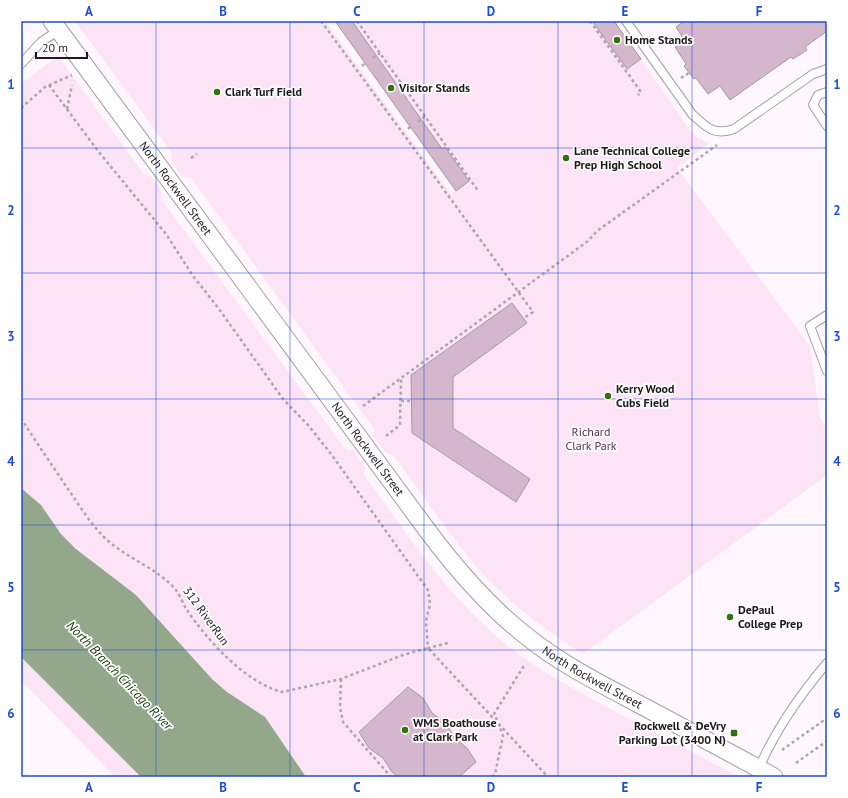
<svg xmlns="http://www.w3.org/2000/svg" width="848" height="798" font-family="'PT Sans',sans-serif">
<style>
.green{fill:#fce3f6}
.water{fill:#93a78b}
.building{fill:#d4b6cd;stroke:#a299a0}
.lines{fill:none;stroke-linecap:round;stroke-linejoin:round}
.lane-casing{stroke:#a79ea4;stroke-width:10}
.street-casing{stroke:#a79ea4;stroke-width:19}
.path{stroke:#aca6ab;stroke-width:2.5;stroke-dasharray:3 3;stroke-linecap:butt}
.lane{stroke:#fff;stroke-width:8}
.street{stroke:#fff;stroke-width:17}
.grid{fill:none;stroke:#1d4ed8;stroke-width:1;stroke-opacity:0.55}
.poi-dot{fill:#32720c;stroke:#fff;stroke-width:1.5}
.labels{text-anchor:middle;stroke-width:3.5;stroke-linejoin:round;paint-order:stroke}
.poi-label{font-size:12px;font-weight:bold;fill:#1d191c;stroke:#fff;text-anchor:start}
.street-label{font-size:12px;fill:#1d191c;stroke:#fff}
.park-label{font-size:12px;fill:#562d4e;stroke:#fff}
.water-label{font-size:13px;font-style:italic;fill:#19370c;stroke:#fff}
.neatline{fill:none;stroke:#1d4ed8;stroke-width:1.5}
.grid-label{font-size:13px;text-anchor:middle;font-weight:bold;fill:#1d4ed8}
</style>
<rect width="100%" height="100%" fill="#fff7fd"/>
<!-- green -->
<g class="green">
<path d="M75 21H325L451 194 456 190 335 21H614L691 132 699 139 709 143 677 168 810 346 820 418 827 428V475L583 654C543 629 506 600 475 565 446 530 420 491 393 455L386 453 373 436 375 430 191 178 182 177 171 160 172 153Z"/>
<path d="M58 56 143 173C153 176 157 182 162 191L161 199 346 450H353L365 468 364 475C410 538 455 608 520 655 550 677 583 694 616 712 657 733 698 755 739 777H306L265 717 227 692 212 679 136 595 76 549 61 534 41 505 21 488V84Z"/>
<polygon points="21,657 141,777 115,777 21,680"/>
</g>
<!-- water -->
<polygon class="water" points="21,488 41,505 61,534 76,549 136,595 212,679 227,692 265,717 306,777 141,777 21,657"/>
<!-- building -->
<g class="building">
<polygon points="335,21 352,21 442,149 445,147 469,181 456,191"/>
<polygon points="592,21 614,21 641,59 627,69"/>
<polygon points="684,21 827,21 827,31 805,47 807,50 793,59 791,57 730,100 720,86 708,94 696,78 694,79 684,66 686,64 675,47 685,41 676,27"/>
<polygon points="512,303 527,323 453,377 453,428 530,479 516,502 412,433 411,375"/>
<polygon points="408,687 423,698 432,713 446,723 454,737 467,748 476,762 459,777 398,777 392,772 383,758 369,748 359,732"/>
</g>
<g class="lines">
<defs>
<g id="lane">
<path d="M626 21 692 114C706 127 714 136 734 129L813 74 827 69"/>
<polyline points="21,64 41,42 59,30"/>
<polyline points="827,92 818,95 813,105 827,126"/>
<polyline points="827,315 810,326 827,371"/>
<path d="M759 768C776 729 799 696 827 663"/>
</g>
<g id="street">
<path id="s1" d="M52 21 430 534C458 571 488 606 525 635 558 662 595 681 633 701 680 726 727 751 774 777"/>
</g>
</defs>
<!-- lane casing -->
<use href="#lane" class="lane-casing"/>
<!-- street casing -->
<use href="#street" class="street-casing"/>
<!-- path -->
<g class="path">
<polyline points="321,21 533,312 524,318"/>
<polyline points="357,21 479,192"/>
<polyline points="590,21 641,92 638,95"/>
<polyline points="373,58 380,53"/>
<polyline points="362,66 365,63"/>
<polyline points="681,78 689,73"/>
<polyline points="49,85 98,151 166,234 193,276 219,309 283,399 308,425 331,454 428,590 430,604 426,621 428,648 448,643"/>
<polyline points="21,108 45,87 72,75"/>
<polyline points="67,109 72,85"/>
<polyline points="418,122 425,116"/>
<polyline points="408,129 410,127"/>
<polyline points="191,158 197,154"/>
<polyline points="401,401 412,401"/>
<polyline points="363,406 588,241 597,231 717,145"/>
<path d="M21 418C36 442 52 465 68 489 79 505 90 523 104 537 125 558 156 567 175 589 180 595 183 604 187 610 207 640 246 683 282 692L341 679 403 655 428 648 548 777"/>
<polyline points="386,436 400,425 401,379"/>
<polyline points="341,679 340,707 343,722 391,777"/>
<polyline points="497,720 494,714 525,664"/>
<polyline points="782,750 827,718"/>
<polyline points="796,763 827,741"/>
<polyline points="492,777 495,774 503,736 499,725"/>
</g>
<!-- lane -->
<use href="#lane" class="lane"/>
<!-- street -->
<use href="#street" class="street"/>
</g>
<!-- grid -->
<path class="grid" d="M156 21V777M290 21V777M424 21V777M558 21V777M692 21V777M21 148H827M21 273H827M21 399H827M21 525H827M21 650H827"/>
<!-- markers -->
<g class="poi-dot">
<circle cx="617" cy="40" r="4"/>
<circle cx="391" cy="88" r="4"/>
<circle cx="217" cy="92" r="4"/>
<circle cx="566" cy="158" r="4"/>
<circle cx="608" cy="396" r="4"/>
<circle cx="730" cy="617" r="4"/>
<circle cx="405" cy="730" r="4"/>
<rect x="730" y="729" width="8" height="8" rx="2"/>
</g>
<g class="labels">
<!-- poi labels -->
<g class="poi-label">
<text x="625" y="44">Home Stands</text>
<text x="399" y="92">Visitor Stands</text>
<text x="225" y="96">Clark Turf Field</text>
<text x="574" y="155">Lane Technical College<tspan x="574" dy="14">Prep High School</tspan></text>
<text x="616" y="393">Kerry Wood<tspan x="616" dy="14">Cubs Field</tspan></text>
<text x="738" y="614">DePaul<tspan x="738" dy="14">College Prep</tspan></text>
<text x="413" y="727">WMS Boathouse<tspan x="413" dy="14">at Clark Park</tspan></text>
<text x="726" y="730" text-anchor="end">Rockwell &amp; DeVry<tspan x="726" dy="14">Parking Lot (3400 N)</tspan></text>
</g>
<!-- street labels -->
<g class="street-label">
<text dy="4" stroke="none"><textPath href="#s1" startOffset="208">North Rockwell Street</textPath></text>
<text dy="4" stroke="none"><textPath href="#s1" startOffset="532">North Rockwell Street</textPath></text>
<text transform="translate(206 616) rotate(54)" y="4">312 RiverRun</text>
<text dy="4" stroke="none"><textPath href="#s1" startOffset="856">North Rockwell Street</textPath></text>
</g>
<!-- park labels -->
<g class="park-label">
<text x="591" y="436">Richard<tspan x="591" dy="14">Clark Park</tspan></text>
</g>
<!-- water labels -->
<g class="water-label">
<text transform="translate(120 675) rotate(46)" y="5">North Branch Chicago River</text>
</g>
</g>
<!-- border -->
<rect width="848" height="798" fill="none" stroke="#ffffff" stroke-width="44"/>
<!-- scale -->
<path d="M36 52v6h51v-6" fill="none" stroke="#1d191c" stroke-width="2"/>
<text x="42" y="52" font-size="12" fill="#1d191c" stroke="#ffffff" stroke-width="3" paint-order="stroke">20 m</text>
<rect x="22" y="22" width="804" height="754" class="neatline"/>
<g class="grid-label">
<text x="89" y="16">A</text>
<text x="223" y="16">B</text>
<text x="357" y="16">C</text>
<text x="491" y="16">D</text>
<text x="625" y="16">E</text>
<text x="759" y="16">F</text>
<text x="11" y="89">1</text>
<text x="837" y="89">1</text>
<text x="11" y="215">2</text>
<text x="837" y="215">2</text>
<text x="11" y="341">3</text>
<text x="837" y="341">3</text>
<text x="11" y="466">4</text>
<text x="837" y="466">4</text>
<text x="11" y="592">5</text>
<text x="837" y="592">5</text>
<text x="11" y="718">6</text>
<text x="837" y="718">6</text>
<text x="89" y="792">A</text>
<text x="223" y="792">B</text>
<text x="357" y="792">C</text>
<text x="491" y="792">D</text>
<text x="625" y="792">E</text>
<text x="759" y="792">F</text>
</g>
</svg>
